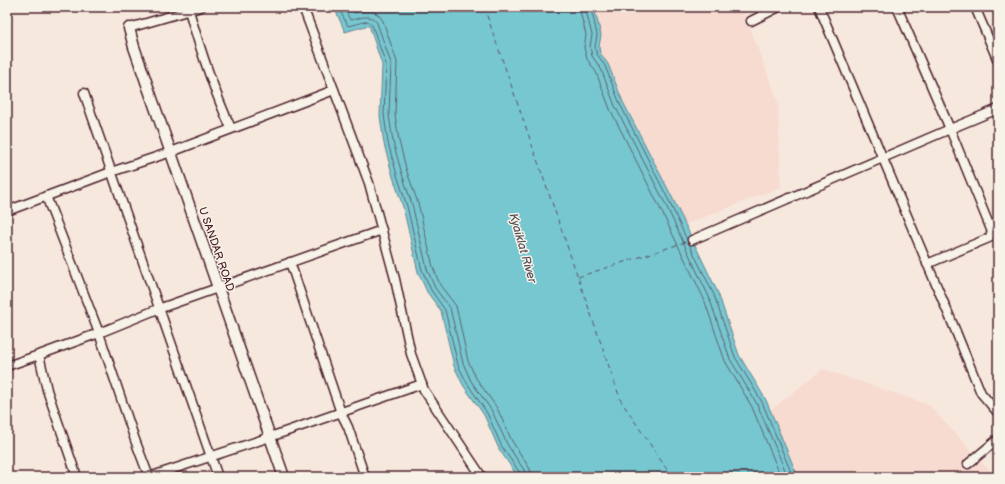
<svg xmlns="http://www.w3.org/2000/svg" width="1005" height="484" font-family="'Balsamiq Sans',sans-serif">
<style>
.built{fill:#f7dbd0}
.water{fill:#77c7d1;stroke:#65848f}
.lines{fill:none;stroke-linecap:round;stroke-linejoin:round}
.shore{stroke:#5c626d;stroke-width:1}
.ferry{stroke:#58515d;stroke-width:1;stroke-dasharray:5 4;stroke-linecap:butt}
.minor-casing{stroke:#4a1f2b;stroke-width:11}
.major-casing{stroke:#4a1f2b;stroke-width:13}
.minor{stroke:#f7f3e8;stroke-width:8}
.major{stroke:#f7f3e8;stroke-width:10}
.labels{text-anchor:middle;stroke-width:3;stroke-linejoin:round;paint-order:stroke}
.street-label{font-size:11px;fill:#4a1f2b;stroke:#f7f3e8}
.water-label{font-size:12px;font-style:italic;fill:#58515d;stroke:#f7f3e8}
</style>
<rect width="100%" height="100%" fill="#f7e8dd"/>
<filter id="ink" filterUnits="userSpaceOnUse"><feTurbulence type="fractalNoise" baseFrequency=".025" numOctaves="2"/><feDisplacementMap in="SourceGraphic" scale="8" xChannelSelector="R" yChannelSelector="G"/><feConvolveMatrix kernelMatrix="1 2 1 2 8 2 1 2 1" color-interpolation-filters="sRGB"/></filter>
<g filter="url(#ink)">
<!-- built -->
<g class="built">
<polygon points="579,7 742,7 778,101 781,187 666,232"/>
<polygon points="823,369 929,405 996,477 778,477 759,419"/>
</g>
<!-- water -->
<polygon class="water" points="334,7 594,7 601,35 599,47 600,53 608,64 623,102 672,197 718,293 739,355 766,400 798,477 518,477 499,449 484,415 463,385 454,366 441,311 427,292 418,272 403,207 393,177 384,144 380,116 382,65 369,25 345,32"/>
<g class="lines">
<!-- shore -->
<g class="shore">
<polyline points="338,7 348,26 368,21 372,25 386,64 384,115 388,143 397,175 407,206 422,270 431,290 445,310 458,365 467,383 487,413 502,447 520,473 521,477"/>
<path d="M344 7 350 20C360 19 370 12 377 23L391 63 389 115 393 142 402 174 412 204 427 269 435 288 450 308 463 363 471 381 492 411 507 444 524 470 526 477"/>
<path d="M351 7 354 13C366 11 376 8 383 21L397 62 395 115 399 141 407 172 418 203 433 267 440 285 456 306 468 361 476 378 497 408 512 441 530 469 532 477"/>
<polyline points="579,7 586,35 584,48 587,59 596,72 610,109 658,204 704,299 725,361 752,407 781,477"/>
<polyline points="585,7 592,35 590,47 592,56 601,69 615,106 664,201 709,297 730,359 757,404 788,477"/>
<polyline points="591,7 597,35 595,47 597,54 605,66 620,104 668,199 687,240"/>
<polyline points="689,244 714,295 735,357 762,402 793,477"/>
</g>
<!-- ferry -->
<g class="ferry">
<polyline points="484,7 621,401 672,477"/>
<polyline points="578,277 689,241"/>
</g>
<defs>
<g id="minor">
<path d="M188 7C200 49 213 89 231 128"/>
<polyline points="303,7 369,183 395,279 411,354 424,390 482,477"/>
<polyline points="819,7 954,327 981,393 998,413"/>
<polyline points="897,7 950,129 992,232 989,238 927,264"/>
<polyline points="975,7 998,61"/>
<polyline points="751,21 779,7"/>
<polyline points="129,28 201,7"/>
<polyline points="84,93 218,477"/>
<polyline points="46,196 99,333 135,440 149,477"/>
<polyline points="7,211 111,172 171,152 334,90"/>
<polyline points="692,240 950,129 998,109"/>
<polyline points="290,262 341,413 348,427 365,477"/>
<polyline points="39,355 47,390 77,477"/>
<polyline points="7,366 39,355 99,333 158,309 382,230"/>
<polyline points="968,464 998,439"/>
<polyline points="149,477 270,437 422,384"/>
</g>
<polyline id="major" points="129,28 134,47 284,477"/>
</defs>
<!-- minor casing -->
<use href="#minor" class="minor-casing"/>
<!-- major casing -->
<use href="#major" class="major-casing"/>
<!-- minor -->
<use href="#minor" class="minor"/>
<!-- major -->
<use href="#major" class="major"/>
</g>
</g>
<g class="labels">
<!-- street labels -->
<g class="street-label">
<text transform="translate(217 249) rotate(71)" y="4">U SANDAR ROAD</text>
</g>
<!-- water labels -->
<g class="water-label">
<text transform="translate(523 248) rotate(74)" y="4">Kyaiklat River</text>
</g>
</g>
<!-- margin -->
<rect width="1005" height="484" fill="none" stroke="#f7f3e8" stroke-width="24"/>
<rect x="12" y="12" width="981" height="460" fill="none" stroke="#4a1f2b" stroke-width="1.5" filter="url(#ink)"/>
</svg>
